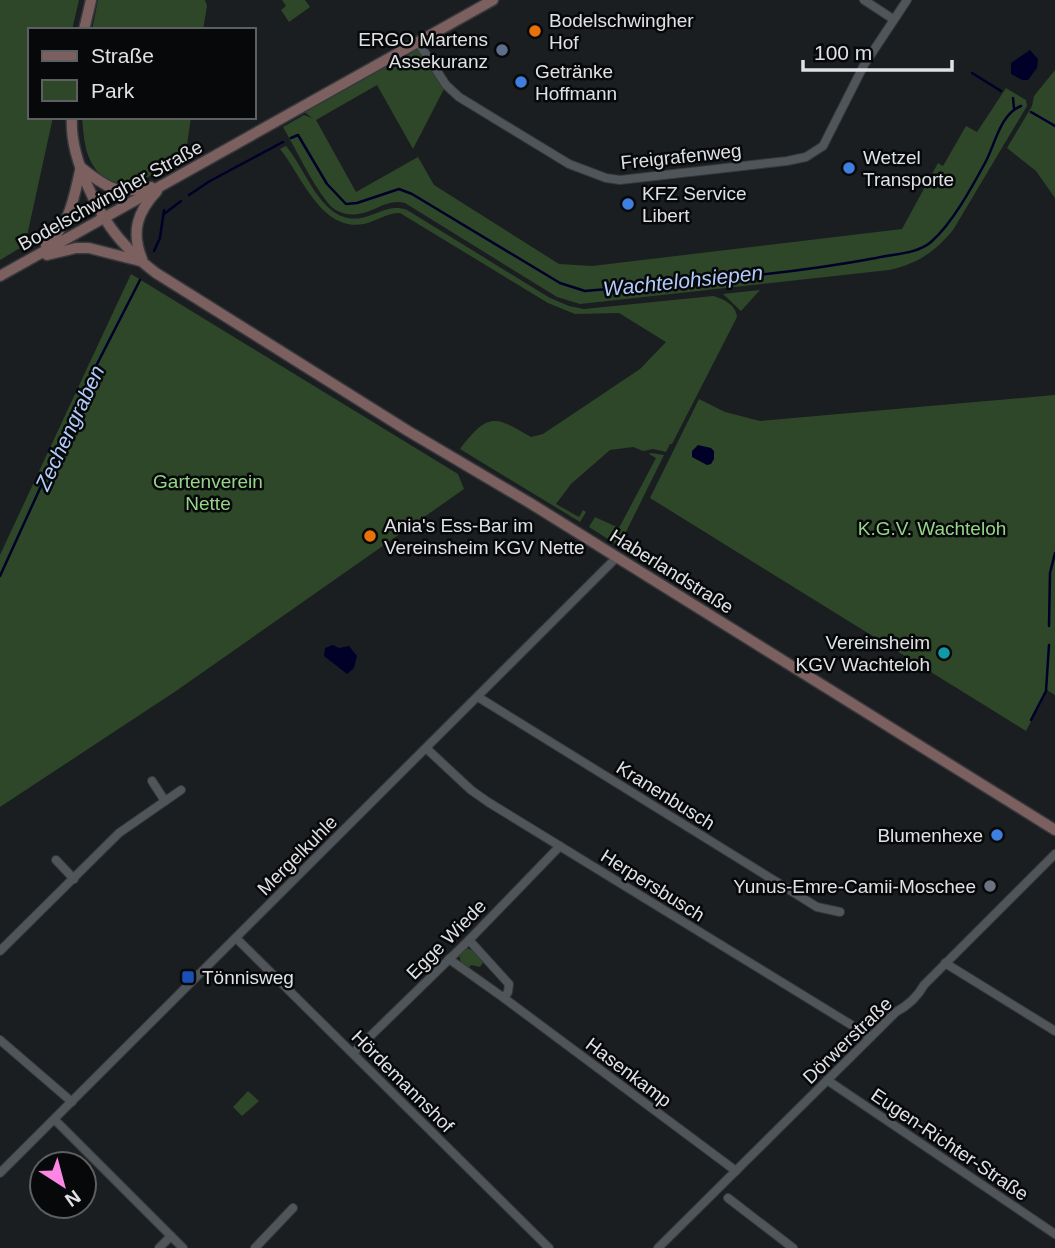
<svg xmlns="http://www.w3.org/2000/svg" width="1055" height="1248" font-family="Helvetica,sans-serif">
<style>
.green{fill:#2d4728}
.water{fill:#000029}
.lines{fill:none;stroke-linecap:round;stroke-linejoin:round}
.stream{stroke:#000029;stroke-width:2.5}
.street-casing{stroke:#36383b;stroke-width:10}
.secondary-casing{stroke:#36383b;stroke-width:13}
.street{stroke:#505559;stroke-width:8}
.secondary{stroke:#7c6060;stroke-width:10}
.food-dot{fill:#e8710a;stroke:#070809;stroke-width:2.5}
.service-dot{fill:#5c6f8a;stroke:#070809;stroke-width:2.5}
.shop-dot{fill:#3f7fe0;stroke:#070809;stroke-width:2.5}
.culture-dot{fill:#0f9aa8;stroke:#070809;stroke-width:2.5}
.worship-dot{fill:#6b7280;stroke:#070809;stroke-width:2.5}
.transit-dot{fill:#1a4fb4;stroke:#070809;stroke-width:2.5}
.labels{text-anchor:middle;stroke-width:5;stroke-linejoin:round;paint-order:stroke}
.poi-label{font-size:19px;fill:#dfe1e4;stroke:#070809;text-anchor:start}
.street-label{font-size:19px;fill:#dfe1e4;stroke:#070809}
.park-label{font-size:19px;fill:#95d587;stroke:#070809}
.water-label{font-size:21px;font-style:italic;fill:#b1cbfc;stroke:#070809}
</style>
<rect width="100%" height="100%" fill="#1a1e21"/>
<!-- green -->
<g class="green">
<polygon points="0,0 79,0 72,30 30,30 30,117 53,117 25,245 0,260"/>
<polygon points="98,0 205,0 207,6 203,30 92,30"/>
<polygon points="282,0 305,0 310,7 289,22 281,10 286,6"/>
<path d="M418 42 446 85 413 149 377 85 316 120 356 192 418 157 434 185 559 264 592 266 902 229 938 163 943 166 966 126 977 132 1006 88 1026 100 1027 106 953 230C935 252 917 264 889 270L580 304 557 297 405 203C387 198 375 212 358 214 347 216 335 212 328 203 311 182 297 151 283 127L304 115 312 118 301 109Z"/>
<polygon points="1055,70 1055,198 1036,171 1007,148 1032,106 1034,96"/>
<path d="M82 117H191L185 159C152 175 108 206 88 155 84 144 83 129 82 117Z"/>
<path d="M286 146C307 170 323 229 365 217 381 213 390 204 407 210L550 298 569 306 584 309 713 296C724 299 736 305 737 317L672 444H670L666 452 653 449 643 451 633 447 610 450 571 484 556 504 579 517 583 510 586 512 580 522 460 449C488 413 494 415 531 437L543 434 640 369 666 342 619 313 575 314 548 303 400 213C387 213 376 221 364 224 321 232 302 176 280 149Z"/>
<polygon points="131,274 458,474 464,489 176,691 0,807 0,555"/>
<polygon points="760,290 741,311 723,294"/>
<polygon points="1055,395 1055,695 1047,690 1026,731 650,498 699,399 725,412 760,421"/>
<polygon points="651,453 664,455 619,546 589,527 595,517 619,528 656,458 649,454"/>
<polygon points="466,948 475,951 484,961 480,967 471,965 468,969 461,963 459,955"/>
<polygon points="248,1091 259,1101 242,1116 233,1107"/>
</g>
<!-- water -->
<g class="water">
<polygon points="1030,50 1038,59 1037,68 1028,80 1022,80 1011,74 1011,63"/>
<polygon points="698,445 711,448 714,451 714,459 711,464 707,465 692,457 692,451"/>
<polygon points="333,645 339,648 349,646 357,656 354,668 347,674 324,656 325,648"/>
</g>
<g class="lines">
<!-- stream -->
<g class="stream">
<polyline points="972,73 1001,91"/>
<polyline points="1013,98 1014,108"/>
<polyline points="1031,112 1055,126"/>
<path d="M291 138 298 135 327 184 346 204 357 203 399 189 412 194 560 283 585 291C682 282 780 276 876 258 893 254 917 254 931 242 952 224 972 187 985 163 995 145 1000 114 1021 106"/>
<polyline points="189,195 210,181 283,142"/>
<polyline points="164,214 181,201"/>
<polyline points="154,251 160,238 164,210"/>
<polyline points="0,576 94,370 140,280"/>
<polyline points="1049,626 1050,573 1055,553"/>
<polyline points="1031,720 1046,691 1049,645"/>
</g>
<defs>
<g id="street">
<polyline points="864,0 893,19"/>
<polyline points="418,42 446,85 459,97 569,164 606,178 620,180 787,161 806,157 823,146 864,65 907,0"/>
<polyline points="478,697 817,907 840,912"/>
<polyline points="427,749 471,790 488,802 871,1037"/>
<polyline points="152,781 165,801"/>
<polyline points="56,860 74,879"/>
<polyline points="236,938 549,1248"/>
<polyline points="0,951 119,833 181,790"/>
<polyline points="449,959 504,998 508,992 509,984 469,940"/>
<polyline points="945,963 1055,1031"/>
<polyline points="504,998 736,1171"/>
<polyline points="0,1040 72,1102"/>
<polyline points="353,1053 469,940 560,846"/>
<polyline points="827,1080 1055,1234"/>
<polyline points="55,1120 183,1248"/>
<polyline points="0,1173 616,558"/>
<polyline points="728,1198 793,1248"/>
<polyline points="159,1248 171,1236"/>
<polyline points="255,1248 293,1208"/>
<path d="M658 1248 896 1012C907 1006 918 996 924 985L1055 854"/>
</g>
<g id="secondary">
<polyline points="84,30 91,0"/>
<path d="M72 117C69 157 99 219 127 247 135 257 146 265 156 273L408 431 530 503 1055 830"/>
<path d="M83 169C108 189 119 195 151 187"/>
<path d="M46 245C72 221 73 199 81 167"/>
<polyline points="47,255 76,248 89,248 140,261"/>
<path d="M142 259C131 232 137 212 157 191"/>
<polyline points="0,276 493,0"/>
</g>
</defs>
<!-- street casing -->
<use href="#street" class="street-casing"/>
<!-- secondary casing -->
<use href="#secondary" class="secondary-casing"/>
<!-- street -->
<use href="#street" class="street"/>
<!-- secondary -->
<use href="#secondary" class="secondary"/>
</g>
<!-- markers -->
<g class="food-dot">
<circle cx="535" cy="31" r="7"/>
<circle cx="370" cy="536" r="7"/>
</g>
<circle class="service-dot" cx="502" cy="50" r="7"/>
<g class="shop-dot">
<circle cx="521" cy="82" r="7"/>
<circle cx="849" cy="168" r="7"/>
<circle cx="628" cy="204" r="7"/>
<circle cx="997" cy="835" r="7"/>
</g>
<circle class="culture-dot" cx="944" cy="653" r="7"/>
<circle class="worship-dot" cx="990" cy="886" r="7"/>
<rect class="transit-dot" x="181" y="970" width="14" height="14" rx="3.5"/>
<g class="labels">
<!-- poi labels -->
<g class="poi-label">
<text x="549" y="27">Bodelschwingher<tspan x="549" dy="22">Hof</tspan></text>
<text x="488" y="46" text-anchor="end">ERGO Martens<tspan x="488" dy="22">Assekuranz</tspan></text>
<text x="535" y="78">Getränke<tspan x="535" dy="22">Hoffmann</tspan></text>
<text x="863" y="164">Wetzel<tspan x="863" dy="22">Transporte</tspan></text>
<text x="642" y="200">KFZ Service<tspan x="642" dy="22">Libert</tspan></text>
<text x="384" y="532">Ania's Ess-Bar im<tspan x="384" dy="22">Vereinsheim KGV Nette</tspan></text>
<text x="930" y="649" text-anchor="end">Vereinsheim<tspan x="930" dy="22">KGV Wachteloh</tspan></text>
<text x="983" y="842" text-anchor="end">Blumenhexe</text>
<text x="976" y="893" text-anchor="end">Yunus-Emre-Camii-Moschee</text>
<text x="202" y="984">Tönnisweg</text>
</g>
<!-- street labels -->
<g class="street-label">
<text transform="translate(681 156) rotate(-6)" y="7">Freigrafenweg</text>
<text transform="translate(110 195) rotate(-29)" y="7">Bodelschwingher Straße</text>
<text transform="translate(672 571) rotate(32)" y="7">Haberlandstraße</text>
<text transform="translate(666 795) rotate(32)" y="7">Kranenbusch</text>
<text transform="translate(297 855) rotate(-45)" y="7">Mergelkuhle</text>
<text transform="translate(653 885) rotate(32)" y="7">Herpersbusch</text>
<text transform="translate(446 939) rotate(-45)" y="7">Egge Wiede</text>
<text transform="translate(847 1040) rotate(-44)" y="7">Dörwerstraße</text>
<text transform="translate(629 1072) rotate(37)" y="7">Hasenkamp</text>
<text transform="translate(403 1081) rotate(45)" y="7">Hördemannshof</text>
<text transform="translate(950 1144) rotate(34)" y="7">Eugen-Richter-Straße</text>
</g>
<!-- park labels -->
<g class="park-label">
<text x="208" y="488">Gartenverein<tspan x="208" dy="22">Nette</tspan></text>
<text x="932" y="535">K.G.V. Wachteloh</text>
</g>
<!-- water labels -->
<g class="water-label">
<text transform="translate(683 281) rotate(-6)" y="7">Wachtelohsiepen</text>
<text transform="translate(70 428) rotate(-65)" y="7">Zechengraben</text>
</g>
</g>
<!-- legend -->
<rect x="28" y="28" width="228" height="91" fill="#070809" stroke="#5d5f61" stroke-width="2"/>
<rect x="42" y="51" width="35" height="10" fill="#7c6060" stroke="#5d5f61" stroke-width="2"/>
<text x="91" y="63" font-size="21" fill="#dfe1e4">Straße</text>
<rect x="42" y="80" width="35" height="21" fill="#2d4728" stroke="#5d5f61" stroke-width="2"/>
<text x="91" y="98" font-size="21" fill="#dfe1e4">Park</text>
<!-- north arrow -->
<g transform="translate(63 1185) rotate(144)"><circle r="33" fill="#070809" stroke="#5d5f61" stroke-width="2"/>
<path d="M0-5L12 26L0 18L-12 26Z" fill="#fc86e3"/>
<text y="-10" font-size="19" font-weight="bold" text-anchor="middle" fill="#dfe1e4">N</text>
</g>
<!-- scale -->
<path d="M803 60v10h149v-10" fill="none" stroke="#dfe1e4" stroke-width="3.5"/>
<text x="814" y="60" font-size="21" fill="#dfe1e4" stroke="#070809" stroke-width="5" paint-order="stroke">100 m</text>
</svg>
